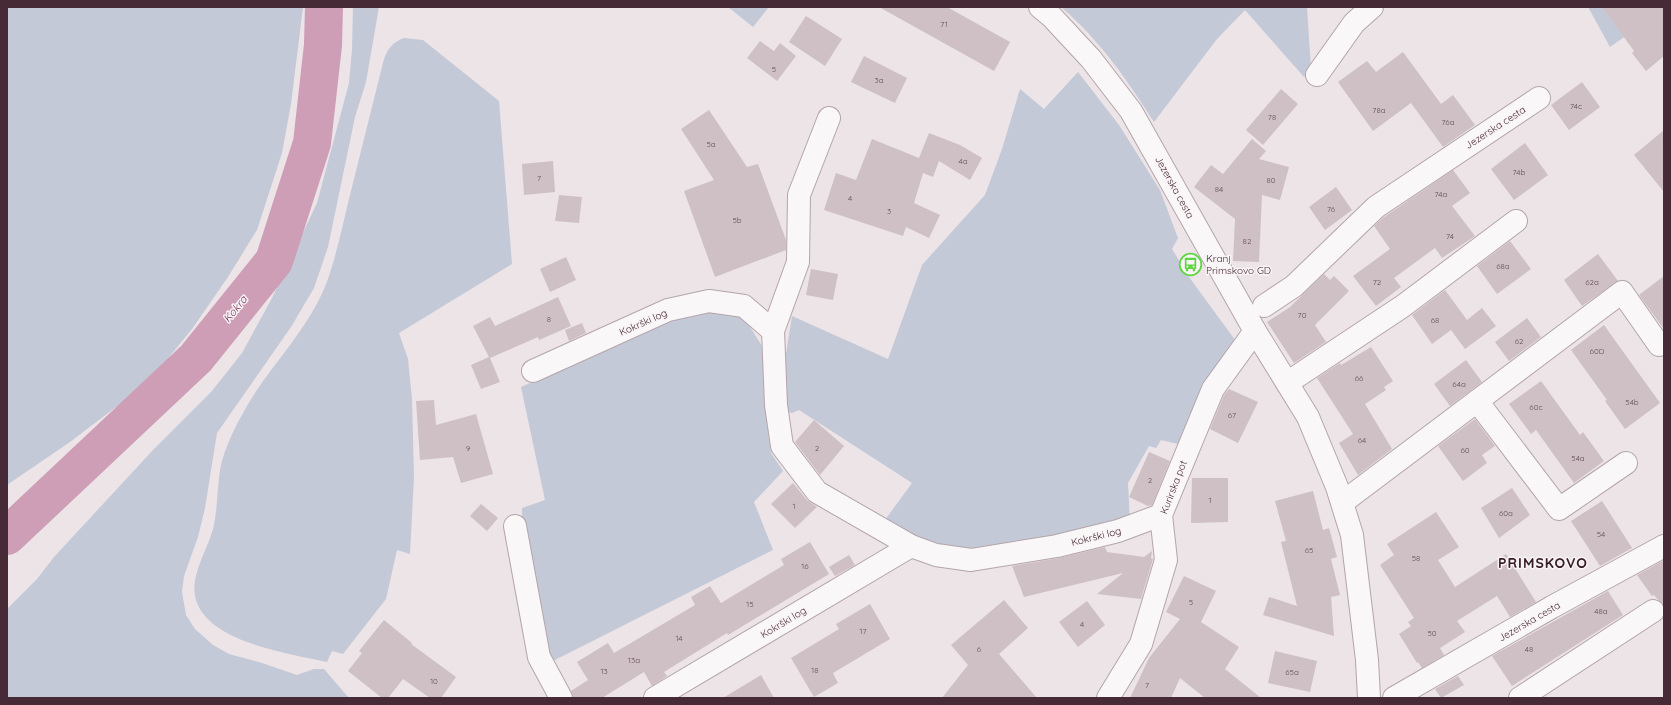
<svg xmlns="http://www.w3.org/2000/svg" width="1671" height="705" font-family="Quicksand,sans-serif">
<style>
.green{fill:#c4c9d7}
.lines{fill:none;stroke-linecap:round;stroke-linejoin:round}
.river{stroke:#ce9db6;stroke-width:38}
.building{fill:#cfc0c6}
.minor-casing{stroke:#b4a5aa;stroke-width:24}
.minor{stroke:#faf7f8;stroke-width:22}
.labels{text-anchor:middle;stroke-width:3;stroke-linejoin:round;paint-order:stroke}
.number-label{font-size:8px;fill:#685059}
.street-label{font-size:10px;fill:#462a35;stroke:#f9f4f6}
.poi-label{font-size:10px;fill:#462a35;stroke:#f9f4f6;text-anchor:start}
.water-label{font-size:11px;font-style:italic;fill:#7d3155;stroke:#f9f4f6}
.district-label{font-size:14px;font-weight:bold;letter-spacing:1px;fill:#371c26;stroke:#f9f4f6}
</style>
<rect width="100%" height="100%" fill="#ece4e7"/>
<!-- green -->
<g class="green">
<polygon points="7,7 303,7 291,104 282,153 257,230 228,277 192,329 149,382 70,442 7,485"/>
<polygon points="353,7 379,7 366,82 355,117 328,247 314,288 291,327 217,433 205,508 198,537 184,576 182,592 186,615 195,629 213,645 229,654 259,662 297,675 314,669 324,669 349,698 7,698 7,609 37,579 54,557 153,450 212,391 242,353 272,298 317,203 349,83 352,49"/>
<polygon points="728,7 769,7 753,27"/>
<path d="M1061 7H1307L1311 69 1304 77 1245 10 1217 39 1154 122C1127 80 1099 39 1061 7Z"/>
<polygon points="1588,7 1664,7 1664,9 1610,47"/>
<path d="M404 38 423 40 499 101 512 264 399 333 408 359 412 399 414 477 410 554 397 550 386 599 343 654 332 651 327 662C289 653 209 643 196 600 189 577 207 551 213 529 217 513 217 495 219 478 221 455 232 433 243 413 269 365 311 329 329 276 338 249 344 219 351 191 362 147 373 103 384 59 389 47 392 43 404 38Z"/>
<polygon points="1078,72 1119,125 1160,190 1178,238 1172,249 1189,277 1238,344 1178,444 1161,440 1156,448 1149,446 1128,483 1130,523 955,553 882,524 912,483 799,410 792,413 781,409 782,379 792,316 888,359 922,265 985,195 1002,149 1020,89 1044,109"/>
<polygon points="697,311 735,314 747,322 762,346 767,380 768,432 771,453 783,471 754,502 773,550 547,664 522,526 522,508 545,500 521,387 683,313"/>
</g>
<g class="lines">
<!-- river -->
<polyline class="river" points="7,536 196,358 274,261 312,143 323,45 324,7"/>
</g>
<!-- building -->
<g class="building">
<polygon points="879,7 947,7 1010,42 994,71"/>
<polygon points="1602,7 1664,7 1664,56 1646,71 1632,53 1634,51"/>
<polygon points="806,16 842,39 825,66 789,42"/>
<polygon points="760,41 774,51 780,43 796,56 777,81 747,58"/>
<polygon points="1403,52 1441,104 1453,95 1475,125 1443,147 1411,103 1373,131 1338,82 1367,61 1376,72"/>
<polygon points="864,56 907,78 895,103 851,82"/>
<polygon points="1582,82 1600,107 1569,130 1551,105"/>
<polygon points="1281,89 1298,104 1263,145 1246,130"/>
<polygon points="709,110 747,167 758,164 786,240 786,250 715,277 684,191 714,180 681,129"/>
<polygon points="1664,130 1664,192 1634,155"/>
<polygon points="929,133 960,145 982,158 970,180 939,161 933,177 923,173 914,203 940,215 929,238 906,227 903,236 824,210 836,173 856,180 872,139 919,158"/>
<polygon points="1252,139 1266,151 1259,159 1289,167 1280,200 1262,195 1259,262 1233,261 1235,219 1194,187 1211,165 1223,174"/>
<polygon points="1525,143 1548,175 1514,200 1491,169"/>
<polygon points="553,161 555,192 524,195 522,164"/>
<polygon points="1453,170 1470,193 1452,206 1475,236 1442,258 1435,248 1394,278 1401,287 1376,306 1353,276 1390,249 1374,226 1384,217"/>
<polygon points="1336,187 1352,210 1325,230 1309,207"/>
<polygon points="559,195 582,197 579,223 555,221"/>
<polygon points="1510,241 1531,269 1497,294 1477,266"/>
<polygon points="1598,254 1618,281 1582,306 1564,280"/>
<polygon points="566,257 576,280 550,292 540,269"/>
<polygon points="811,269 838,274 833,300 806,295"/>
<polygon points="1324,274 1330,280 1334,276 1349,291 1315,325 1326,342 1294,363 1267,322 1290,307"/>
<polygon points="1664,276 1664,329 1639,295"/>
<polygon points="1445,290 1467,320 1482,308 1496,326 1465,349 1451,330 1432,344 1412,315"/>
<polygon points="558,297 571,326 539,340 538,337 490,358 500,382 481,389 471,365 489,357 473,326 490,317 495,326"/>
<polygon points="1527,318 1541,337 1509,361 1495,342"/>
<polygon points="582,323 586,333 569,341 565,330"/>
<polygon points="1604,325 1660,403 1625,429 1605,401 1607,400 1571,350"/>
<polygon points="1371,347 1393,381 1384,387 1386,390 1365,404 1392,449 1358,475 1339,443 1353,434 1317,378 1340,363 1341,365"/>
<polygon points="1466,360 1482,382 1450,406 1434,384"/>
<polygon points="1541,381 1580,435 1583,432 1604,461 1574,483 1536,430 1531,434 1509,404"/>
<polygon points="1229,389 1258,402 1238,443 1210,429 1224,395"/>
<polygon points="434,400 436,425 476,414 493,474 461,483 453,457 420,460 416,401"/>
<polygon points="1475,419 1495,446 1482,455 1487,463 1463,481 1438,446"/>
<polygon points="814,420 844,446 820,475 795,442"/>
<polygon points="1149,452 1170,461 1152,505 1148,506 1129,497"/>
<polygon points="1192,478 1228,478 1228,522 1191,523"/>
<polygon points="793,483 807,500 817,507 795,528 771,504"/>
<polygon points="1512,488 1530,515 1499,538 1481,508"/>
<polygon points="1313,491 1323,530 1329,528 1337,557 1331,559 1340,595 1331,597 1334,636 1263,615 1269,597 1297,606 1281,542 1286,541 1275,501"/>
<polygon points="1602,501 1632,548 1600,566 1571,521"/>
<polygon points="481,504 498,518 487,531 470,516"/>
<polygon points="1436,512 1459,547 1438,560 1455,587 1506,554 1536,602 1510,617 1497,596 1457,621 1465,632 1440,648 1444,655 1422,668 1418,662 1417,663 1399,634 1411,626 1408,622 1414,618 1380,565 1394,555 1387,544"/>
<polygon points="810,542 829,574 728,635 727,633 664,672 667,676 652,686 644,672 602,698 573,698 571,691 588,680 577,662 608,643 614,653 695,605 691,597 710,586 721,603 784,565 781,559"/>
<polygon points="1105,547 1107,552 1144,557 1152,551 1151,558 1153,559 1141,599 1097,594 1123,573 1024,597 1012,566 1059,558"/>
<polygon points="849,555 855,565 835,576 829,567"/>
<polygon points="1664,560 1664,606 1654,595 1652,596 1637,575"/>
<polygon points="1184,576 1216,591 1201,622 1239,647 1225,669 1261,698 1205,698 1180,678 1171,698 1130,698 1149,658 1180,619 1166,612"/>
<polygon points="1608,591 1623,615 1512,686 1492,656"/>
<polygon points="1004,600 1028,628 999,654 1037,698 942,698 968,665 951,645"/>
<polygon points="1087,601 1105,625 1078,647 1059,622"/>
<polygon points="870,604 890,639 833,673 838,683 814,697 791,658 839,629 836,624"/>
<polygon points="384,620 412,643 411,644 456,677 441,698 430,698 403,679 388,698 382,698 348,671 362,653 359,651"/>
<polygon points="1275,651 1317,661 1310,692 1268,683"/>
<polygon points="761,675 774,698 723,698"/>
<polygon points="1458,676 1464,685 1441,698 1435,689"/>
</g>
<g class="lines">
<defs>
<g id="minor">
<polyline points="1040,7 1052,17 1091,59 1131,111 1255,331 1308,417 1337,487 1352,535 1367,660 1369,698"/>
<polyline points="1317,75 1354,23 1372,7"/>
<polyline points="1264,306 1294,286 1376,207 1539,98"/>
<polyline points="773,331 798,262 799,195 829,118"/>
<polyline points="533,371 668,310 709,301 744,306 773,331 776,405 782,446 817,492 911,546"/>
<polyline points="1287,383 1403,306 1516,221"/>
<polyline points="1477,401 1559,509 1626,463"/>
<polyline points="1343,502 1622,292 1659,345"/>
<polyline points="515,526 539,657 561,698"/>
<polyline points="655,698 911,546 936,555 971,560 1057,546 1118,531 1161,515"/>
<polyline points="1108,698 1141,644 1166,560 1161,515 1213,389 1255,331"/>
<polyline points="1394,698 1552,607 1664,546"/>
<polyline points="1520,698 1653,611"/>
</g>
</defs>
<!-- minor casing -->
<use href="#minor" class="minor-casing"/>
<!-- minor -->
<use href="#minor" class="minor"/>
</g>
<!-- icons -->
<defs>
<symbol id="bus-ring" viewBox="-11 -11 22 22"><circle r="9.5" fill="#f9f4f6" stroke="#5ed643" stroke-width="1.5"/><path d="M-5-6H5V4H4V6H2V4H-2V6H-4V4H-5ZM-3.5-4V0h7V-4ZM-3.5 1.2v1.5H-2V1.2ZM2 1.2v1.5H3.5V1.2Z" fill="#5ed643"/></symbol>
</defs>
<g fill-rule="evenodd">
<use href="#bus-ring" x="1178" y="252" width="25" height="25"/>
</g>
<g class="labels">
<!-- number labels -->
<g class="number-label">
<text x="944" y="27">71</text>
<text x="774" y="72">5</text>
<text x="879" y="83">3a</text>
<text x="1576" y="109">74c</text>
<text x="1379" y="113">78a</text>
<text x="1272" y="120">78</text>
<text x="1448" y="125">76a</text>
<text x="711" y="147">5a</text>
<text x="963" y="164">4a</text>
<text x="1519" y="175">74b</text>
<text x="539" y="181">7</text>
<text x="1271" y="183">80</text>
<text x="1219" y="192">84</text>
<text x="1441" y="197">74a</text>
<text x="850" y="201">4</text>
<text x="1331" y="212">76</text>
<text x="889" y="214">3</text>
<text x="737" y="223">5b</text>
<text x="1450" y="239">74</text>
<text x="1247" y="244">82</text>
<text x="1503" y="269">68a</text>
<text x="1377" y="285">72</text>
<text x="1592" y="285">62a</text>
<text x="1302" y="318">70</text>
<text x="549" y="322">8</text>
<text x="1435" y="323">68</text>
<text x="1519" y="344">62</text>
<text x="1597" y="354">60D</text>
<text x="1359" y="381">66</text>
<text x="1459" y="387">64a</text>
<text x="1632" y="405">54b</text>
<text x="1536" y="410">60c</text>
<text x="1232" y="418">67</text>
<text x="1362" y="443">64</text>
<text x="468" y="451">9</text>
<text x="817" y="451">2</text>
<text x="1465" y="453">60</text>
<text x="1578" y="461">54a</text>
<text x="1150" y="483">2</text>
<text x="1210" y="503">1</text>
<text x="794" y="509">1</text>
<text x="1506" y="516">60a</text>
<text x="1601" y="537">54</text>
<text x="1309" y="553">65</text>
<text x="1416" y="561">58</text>
<text x="805" y="569">16</text>
<text x="1191" y="605">5</text>
<text x="750" y="607">15</text>
<text x="1601" y="614">48a</text>
<text x="1082" y="627">4</text>
<text x="863" y="634">17</text>
<text x="1432" y="636">50</text>
<text x="679" y="641">14</text>
<text x="979" y="652">6</text>
<text x="1529" y="652">48</text>
<text x="634" y="663">13a</text>
<text x="815" y="673">18</text>
<text x="604" y="674">13</text>
<text x="1292" y="675">65a</text>
<text x="434" y="684">10</text>
<text x="1147" y="688">7</text>
</g>
<!-- street labels -->
<g class="street-label">
<text transform="translate(1495 127) rotate(-33)" y="4">Jezerska cesta</text>
<text transform="translate(1175 187) rotate(61)" y="4">Jezerska cesta</text>
<text transform="translate(643 322) rotate(-24)" y="4">Kokrški log</text>
<text transform="translate(1173 487) rotate(-69)" y="4">Kurirska pot</text>
<text transform="translate(1096 536) rotate(-14)" y="4">Kokrški log</text>
<text transform="translate(1529 621) rotate(-30)" y="4">Jezerska cesta</text>
<text transform="translate(783 622) rotate(-31)" y="4">Kokrški log</text>
</g>
<!-- poi labels -->
<g class="poi-label">
<text x="1206" y="262">Kranj<tspan x="1206" dy="12">Primskovo GD</tspan></text>
</g>
<!-- water labels -->
<g class="water-label">
<text transform="translate(235 309) rotate(-51)" y="4">Kokra</text>
</g>
<!-- district labels -->
<g class="district-label">
<text x="1543" y="568">PRIMSKOVO</text>
</g>
</g>
<!-- border -->
<rect width="1671" height="705" fill="none" stroke="#462a35" stroke-width="16"/>
</svg>
